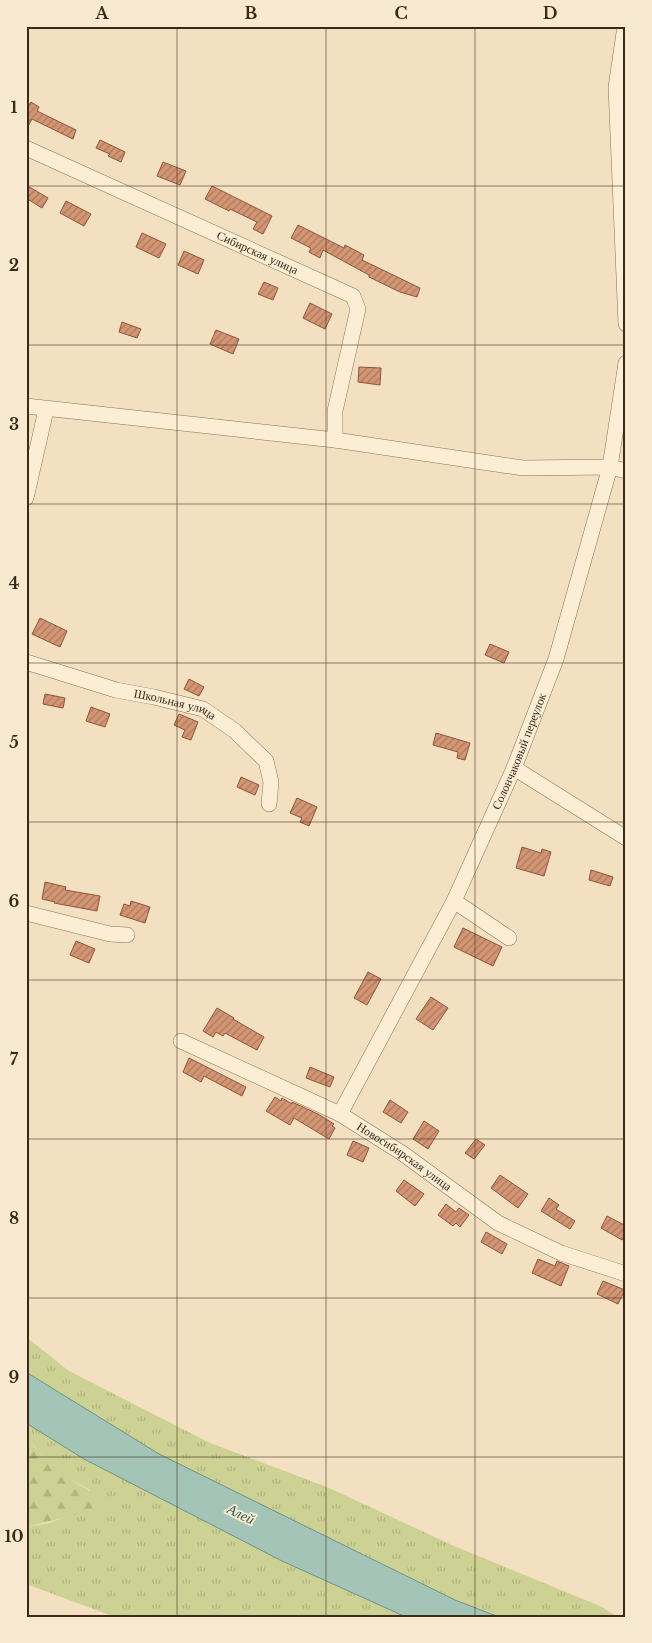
<svg xmlns="http://www.w3.org/2000/svg" width="652" height="1643" font-family="'Libre Baskerville',serif">
<style>
.grass{fill:url(#grass-tufts)}
.forest{fill:url(#forest-firs)}
.water{fill:#a4c4b8;stroke:#6a9386}
.building{fill:url(#building-hatch);stroke:#8e563b}
.lines{fill:none;stroke-linecap:round;stroke-linejoin:round}
.minor-casing{stroke:#8d7057;stroke-width:16}
.minor{stroke:#fbeed5;stroke-width:15}
.grid{fill:none;stroke:#3b291c;stroke-width:1;stroke-opacity:0.55}
.labels{text-anchor:middle;stroke-width:4;stroke-linejoin:round;paint-order:stroke}
.street-label{font-size:12px;fill:#3b291c;stroke:#f8ead1}
.water-label{font-size:14px;font-style:italic;fill:#2a5c56;stroke:#f8ead1}
.neatline{fill:none;stroke:#3b291c;stroke-width:2}
.grid-label{font-size:16px;text-anchor:middle;font-weight:bold;fill:#3b291c}
</style>
<defs>
<pattern id="grass-tufts" width="24" height="20" patternUnits="userSpaceOnUse" patternTransform="scale(1.25)"><rect width="24" height="20" fill="#ced194"/><path d="M3 7l-1-3M5 7V3M7 7l1-3M15 17l-1-3M17 17v-4M19 17l1-3" fill="none" stroke="#b2b37f"/></pattern>
<pattern id="forest-firs" width="22" height="20" patternUnits="userSpaceOnUse" patternTransform="scale(1.25)"><rect width="22" height="20" fill="#ced194"/><path d="M5 1l3.5 6h-7zM16 11l3.5 6h-7z" fill="#b2b37f"/></pattern>
<pattern id="building-hatch" width="6" height="6" patternUnits="userSpaceOnUse" patternTransform="scale(1.25)"><rect width="6" height="6" fill="#d39574"/><path d="M-1 1l2-2M0 6l6-6M5 7l2-2" fill="none" stroke="#ac7a5e"/></pattern>
</defs>
<rect width="100%" height="100%" fill="#f2e0c1"/>
<!-- grass -->
<g class="grass">
<polygon points="26,1337 69,1371 210,1443 327,1487 454,1546 600,1606 618,1617 499,1617 455,1600 159,1454 26,1372"/>
<path d="M26 1423 84 1459 282 1561 406 1617H115L26 1584V1527L49 1523 72 1515 90 1490C76 1482 59 1474 47 1462 40 1454 35 1445 26 1438Z"/>
</g>
<!-- forest -->
<path class="forest" d="M26 1438C35 1445 41 1457 50 1464 70 1480 92 1492 113 1506L26 1527Z"/>
<!-- water -->
<polygon class="water" points="26,1372 159,1454 455,1600 499,1617 406,1617 282,1561 84,1459 26,1423"/>
<!-- building -->
<g class="building">
<polygon points="31,102 39,107 37,111 76,130 73,139 32,119 26,130 26,105 28,106"/>
<polygon points="100,140 125,152 121,162 108,156 110,154 96,148"/>
<polygon points="163,162 186,171 180,185 157,176"/>
<polygon points="26,185 48,198 42,208 26,198"/>
<polygon points="212,186 272,216 263,234 253,229 257,222 230,209 229,211 205,199"/>
<polygon points="66,201 91,214 84,226 60,213"/>
<polygon points="298,225 344,248 345,245 364,255 362,260 420,288 417,297 400,292 369,277 369,275 323,250 320,258 309,252 311,248 291,238"/>
<polygon points="142,233 166,244 159,258 136,247"/>
<polygon points="184,251 204,260 198,274 178,265"/>
<polygon points="264,282 278,288 273,300 258,294"/>
<polygon points="310,303 332,314 325,329 303,318"/>
<polygon points="122,322 141,329 137,338 119,332"/>
<polygon points="216,330 239,339 233,354 210,344"/>
<polygon points="359,367 381,368 380,385 358,382"/>
<polygon points="40,618 67,631 60,647 32,634"/>
<polygon points="490,644 509,652 504,663 485,655"/>
<polygon points="189,679 204,687 199,696 184,689"/>
<polygon points="45,694 65,698 63,708 43,704"/>
<polygon points="91,707 110,714 105,727 86,721"/>
<polygon points="179,714 198,722 191,740 182,737 185,730 174,725"/>
<polygon points="436,733 470,743 465,760 457,758 458,752 433,745"/>
<polygon points="241,777 259,785 255,795 237,787"/>
<polygon points="297,798 317,807 309,826 300,822 302,818 290,813"/>
<polygon points="522,847 541,853 542,849 551,852 544,876 516,868"/>
<polygon points="591,870 613,877 610,886 589,880"/>
<polygon points="45,882 66,887 65,890 100,896 97,911 54,903 55,902 42,899"/>
<polygon points="131,901 150,907 145,923 120,915 124,904 130,906"/>
<polygon points="463,928 502,947 493,966 454,947"/>
<polygon points="76,941 95,949 89,963 70,955"/>
<polygon points="368,972 381,979 367,1005 354,998"/>
<polygon points="431,997 448,1008 433,1030 416,1019"/>
<polygon points="217,1008 234,1018 233,1019 264,1037 257,1050 225,1033 223,1036 216,1032 213,1037 203,1031"/>
<polygon points="189,1058 246,1087 242,1096 204,1076 201,1082 183,1072"/>
<polygon points="310,1067 334,1077 330,1087 306,1078"/>
<polygon points="275,1097 281,1101 282,1098 292,1104 292,1102 318,1114 334,1124 332,1126 335,1128 329,1139 294,1118 290,1125 266,1111"/>
<polygon points="390,1100 408,1112 401,1123 383,1112"/>
<polygon points="424,1121 439,1131 428,1149 413,1139"/>
<polygon points="476,1139 485,1145 474,1159 465,1153"/>
<polygon points="353,1141 369,1148 363,1162 347,1155"/>
<polygon points="500,1175 528,1194 518,1208 491,1188"/>
<polygon points="404,1180 424,1194 415,1206 396,1191"/>
<polygon points="549,1198 559,1205 556,1209 575,1221 570,1229 541,1211"/>
<polygon points="446,1204 456,1212 459,1208 469,1215 460,1227 456,1223 453,1226 438,1215"/>
<polygon points="607,1216 626,1226 626,1234 622,1240 601,1228"/>
<polygon points="486,1232 507,1244 502,1254 481,1242"/>
<polygon points="538,1259 555,1266 557,1261 569,1266 561,1286 532,1273"/>
<polygon points="603,1281 625,1290 618,1304 597,1294"/>
</g>
<g class="lines">
<defs>
<g id="minor">
<polyline points="625,26 616,87 626,324"/>
<path id="s1" d="M26 148 353 296 358 309 335 411V440"/>
<polyline points="26,406 335,440 523,468 610,467 626,471"/>
<polyline points="26,498 46,410"/>
<path id="s2" d="M26 662 116 690 154 697 203 709 235 731 266 761 271 782 269 804"/>
<polyline points="514,768 626,838"/>
<polyline points="454,901 509,938"/>
<polyline points="26,913 110,934 127,935"/>
<path id="s3" d="M181 1041 340 1114 402 1153 498 1223 561 1253 626 1274"/>
<path id="s4" d="M340 1114 454 901 514 768 556 659 610 467 626 363"/>
</g>
</defs>
<!-- minor casing -->
<use href="#minor" class="minor-casing"/>
<!-- minor -->
<use href="#minor" class="minor"/>
</g>
<!-- grid -->
<path class="grid" d="M177 26V1617M326 26V1617M475 26V1617M26 186H626M26 345H626M26 504H626M26 663H626M26 822H626M26 980H626M26 1139H626M26 1298H626M26 1457H626"/>
<g class="labels">
<!-- street labels -->
<g class="street-label">
<text dy="4" stroke="none"><textPath href="#s1" startOffset="254">Сибирская улица</textPath></text>
<text dy="4" stroke="none"><textPath href="#s2" startOffset="155">Школьная улица</textPath></text>
<text dy="4" stroke="none"><textPath href="#s4" startOffset="405">Солончаковый переулок</textPath></text>
<text dy="4" stroke="none"><textPath href="#s3" startOffset="252">Новосибирская улица</textPath></text>
</g>
<!-- water labels -->
<g class="water-label">
<text transform="translate(241 1514) rotate(26)" y="5">Алей</text>
</g>
</g>
<!-- border -->
<rect width="652" height="1643" fill="none" stroke="#f8ead1" stroke-width="55"/>
<rect x="28" y="28" width="596" height="1588" class="neatline"/>
<g class="grid-label">
<text x="102" y="19">A</text>
<text x="251" y="19">B</text>
<text x="401" y="19">C</text>
<text x="550" y="19">D</text>
<text x="14" y="113">1</text>
<text x="14" y="271">2</text>
<text x="14" y="430">3</text>
<text x="14" y="589">4</text>
<text x="14" y="748">5</text>
<text x="14" y="907">6</text>
<text x="14" y="1065">7</text>
<text x="14" y="1224">8</text>
<text x="14" y="1383">9</text>
<text x="14" y="1542">10</text>
</g>
</svg>
